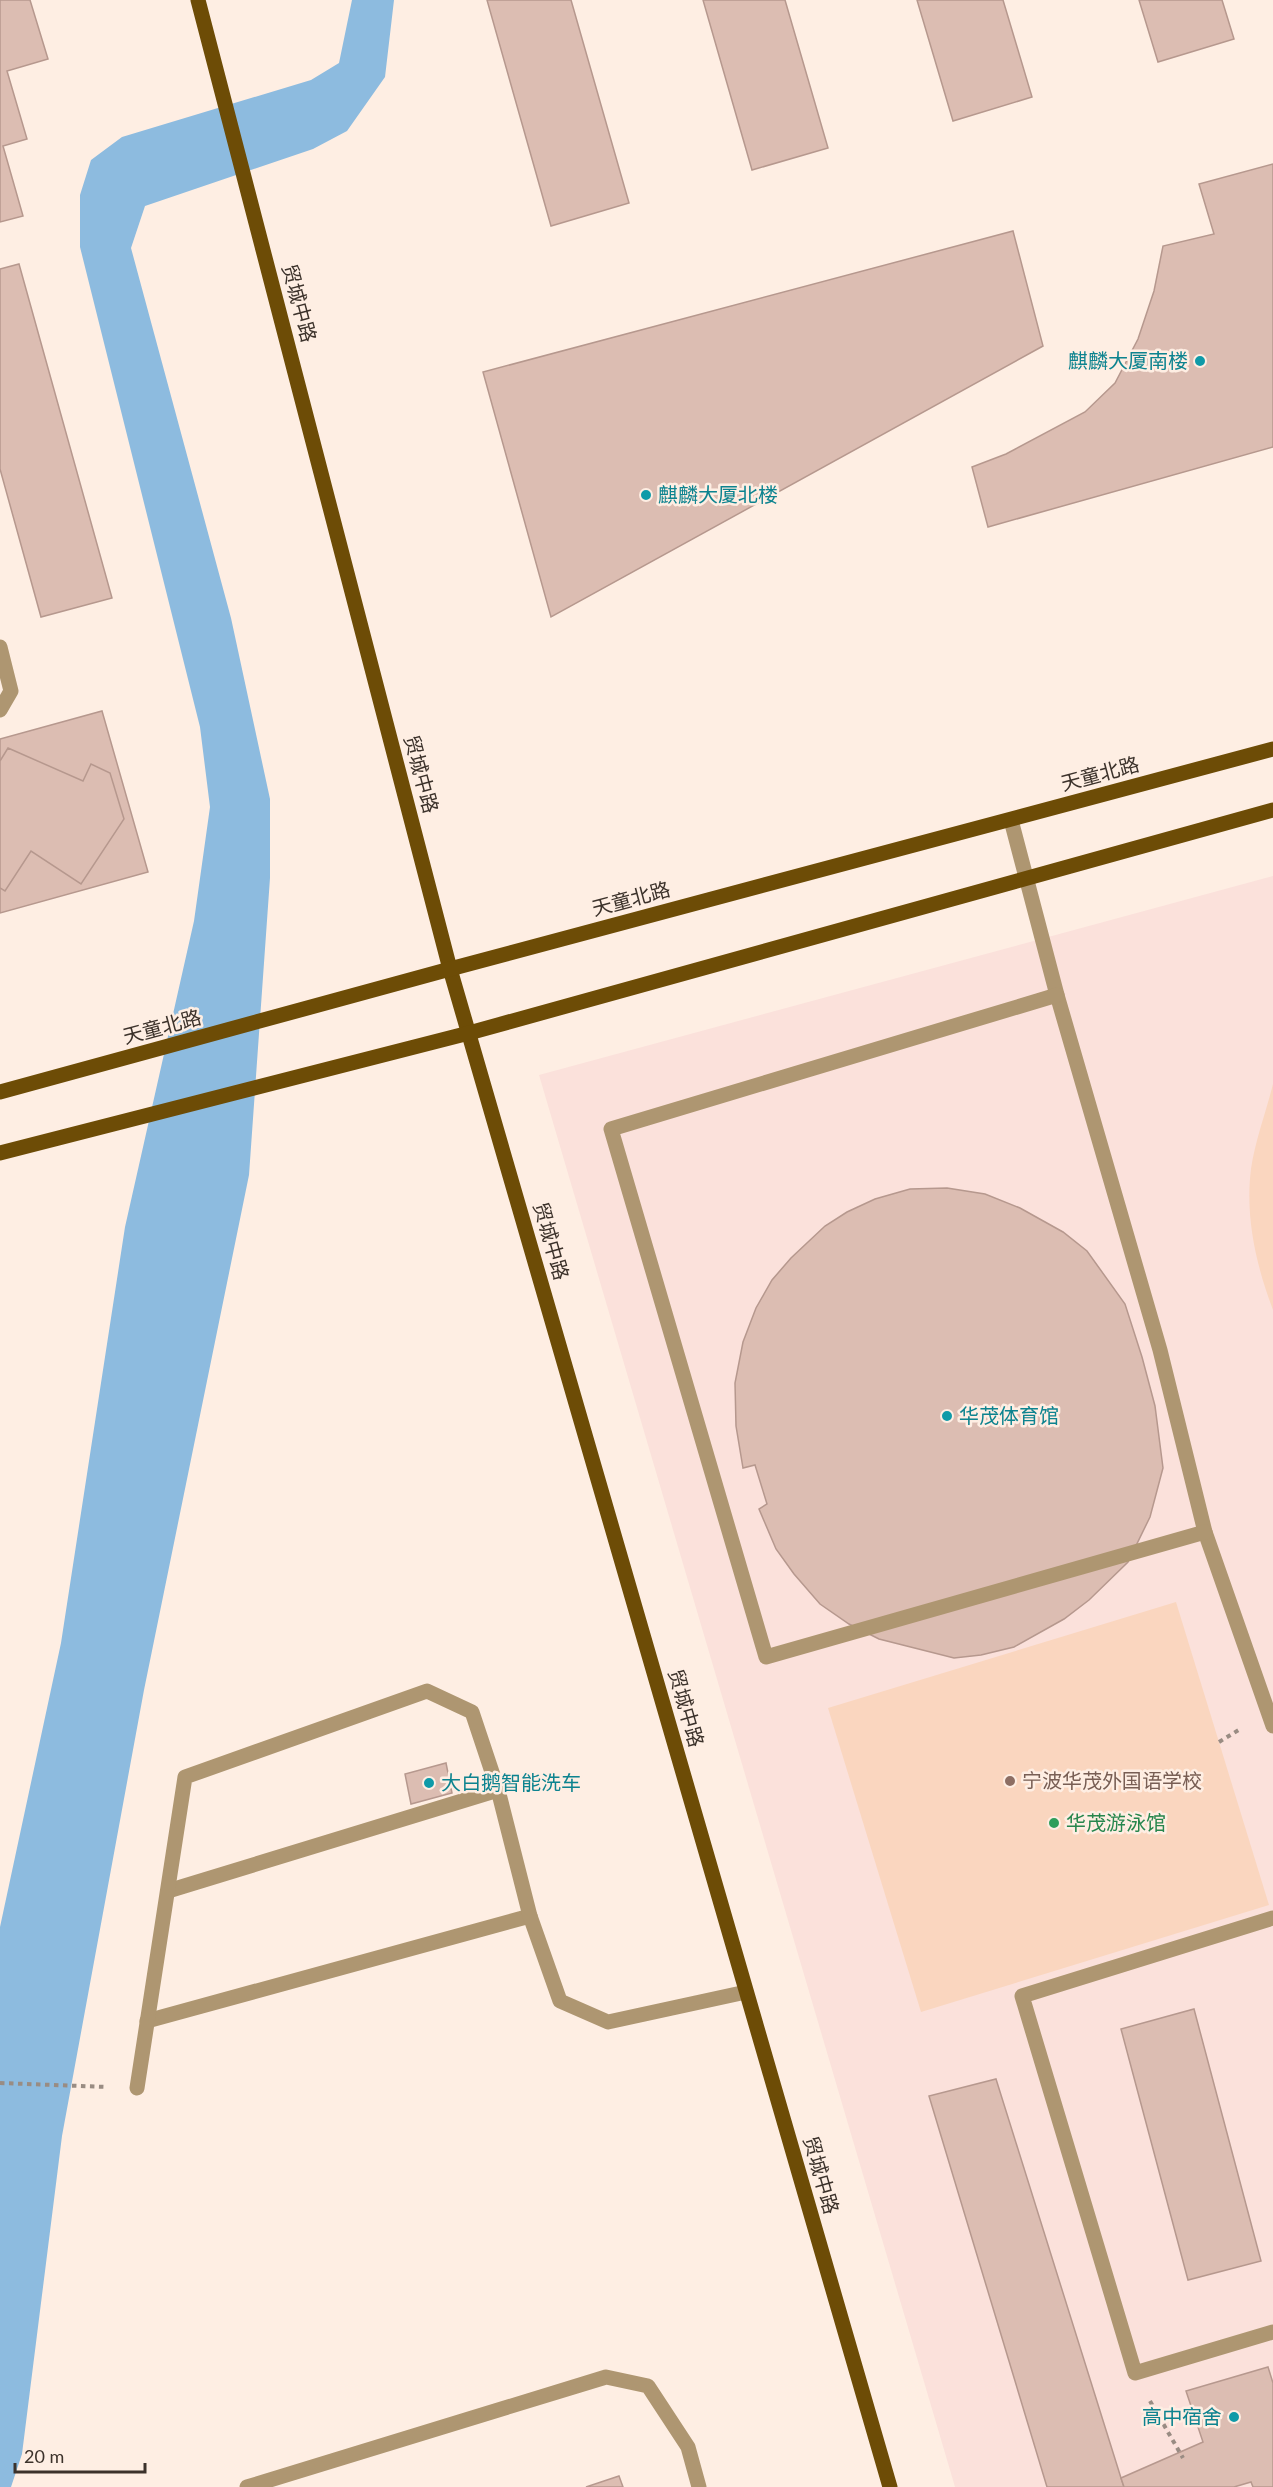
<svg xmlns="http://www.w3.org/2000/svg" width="1273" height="2487" font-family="Lato,'Noto Sans SC',sans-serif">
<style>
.education{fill:#fbe1db}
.green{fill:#fad6bf}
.water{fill:#8dbbdf}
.building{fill:#dcbdb2;stroke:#b6988e;stroke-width:1.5}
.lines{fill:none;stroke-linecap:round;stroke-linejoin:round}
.path{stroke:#998c83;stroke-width:4;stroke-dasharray:4.5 4.5;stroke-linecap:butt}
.minor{stroke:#ae9671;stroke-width:15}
.major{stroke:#6d4c06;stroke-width:15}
.culture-dot{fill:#0f9aa8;stroke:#feeee3;stroke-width:2}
.education-dot{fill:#8d6e63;stroke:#feeee3;stroke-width:2}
.leisure-dot{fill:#2e9e5b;stroke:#feeee3;stroke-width:2}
.labels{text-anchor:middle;stroke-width:5;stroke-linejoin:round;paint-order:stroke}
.street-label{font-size:20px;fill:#3c322b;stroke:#feeee3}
.culture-label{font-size:20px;fill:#0d838f;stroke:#feeee3;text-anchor:start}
.education-label{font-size:20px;fill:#785e54;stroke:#feeee3;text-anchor:start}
.leisure-label{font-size:20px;fill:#27864d;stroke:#feeee3;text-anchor:start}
</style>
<rect width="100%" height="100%" fill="#feeee3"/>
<!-- education -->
<polygon class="education" points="1273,876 1273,2487 955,2487 539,1075"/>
<!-- green -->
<g class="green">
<path d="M1273 1084V1310C1256 1265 1245 1217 1251 1169 1255 1141 1266 1112 1273 1084Z"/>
<polygon points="1176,1602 1269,1905 921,2012 828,1708"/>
</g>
<!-- water -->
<polygon class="water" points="352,0 394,0 385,77 347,131 313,149 145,206 131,248 231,618 270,799 270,878 249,1175 144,1690 62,2136 22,2454 11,2487 0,2487 0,1927 61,1643 125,1227 194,921 210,807 200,727 80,247 80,195 91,160 122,137 311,80 339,63"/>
<!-- building -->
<g class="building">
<polygon points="0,0 30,0 48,59 7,71 27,139 3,146 23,216 0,222"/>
<polygon points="487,0 571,0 629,203 551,226"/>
<polygon points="703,0 785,0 828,148 752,170"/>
<polygon points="917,0 1003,0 1032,97 953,121"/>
<polygon points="1139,0 1222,0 1234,39 1158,62"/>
<polygon points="1273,164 1273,447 988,527 972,467 1006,454 1085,412 1115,383 1138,339 1154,291 1163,246 1214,234 1199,184"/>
<polygon points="1013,231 1043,346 551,617 483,372"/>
<polygon points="19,264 112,598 41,617 0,469 0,269"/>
<polygon points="102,711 148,872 0,913 0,739"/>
<polygon points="8,748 83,781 91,764 110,773 124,819 81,884 31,851 5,891 0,888 0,761"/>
<polygon points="947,1188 985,1194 1020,1208 1063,1232 1087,1251 1125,1304 1142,1357 1155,1406 1163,1468 1150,1517 1128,1562 1089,1600 1064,1619 1014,1647 981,1655 954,1658 879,1639 849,1624 820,1604 794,1574 776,1549 759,1509 767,1504 755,1465 743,1468 736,1426 735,1383 743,1342 756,1308 772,1280 791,1258 825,1226 847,1212 875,1199 910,1189"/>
<polygon points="446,1763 452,1793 411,1804 405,1774"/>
<polygon points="1194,2009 1261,2261 1188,2280 1121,2029"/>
<polygon points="996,2079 1121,2478 1124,2487 1047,2487 929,2096"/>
<polygon points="1268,2367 1273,2383 1273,2487 1253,2487 1251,2482 1234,2487 1124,2487 1121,2478 1203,2442 1186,2391"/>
<polygon points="619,2476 623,2487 586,2487"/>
</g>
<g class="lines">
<!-- path -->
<g class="path">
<polyline points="1219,1742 1242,1728"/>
<polyline points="0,2083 107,2087"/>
<polyline points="1150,2401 1183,2458"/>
</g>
<!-- minor -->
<g class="minor">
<polyline points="0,647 11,691 0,710"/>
<polyline points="1011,820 1057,995 1160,1350 1205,1532 1273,1726"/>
<polyline points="1057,995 611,1129 766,1657 1205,1532"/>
<polyline points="168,1891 498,1790"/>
<polyline points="1273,1918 1022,1996 1135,2373 1273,2332"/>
<polyline points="147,2021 530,1916"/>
<polyline points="137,2088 185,1777 427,1691 472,1712 498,1790 530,1916 560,2001 608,2022 746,1992"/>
<polyline points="247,2487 606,2377 648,2386 688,2447 699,2487"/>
</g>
<!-- major -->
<g class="major">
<polyline points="198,0 450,969 890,2487"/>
<polyline points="0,1092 450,969 1273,749"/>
<polyline points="0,1153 469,1033 1273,810"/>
</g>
</g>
<!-- markers -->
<g class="culture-dot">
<circle cx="1200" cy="361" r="6"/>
<circle cx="646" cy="495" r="6"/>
<circle cx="947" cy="1416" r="6"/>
<circle cx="429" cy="1783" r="6"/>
<circle cx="1234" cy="2417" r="6"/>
</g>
<circle class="education-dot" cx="1010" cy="1781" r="6"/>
<circle class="leisure-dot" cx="1054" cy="1823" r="6"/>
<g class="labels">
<!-- street labels -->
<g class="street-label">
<text transform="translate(299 303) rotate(75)" y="7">贸城中路</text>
<text transform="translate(421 774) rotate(75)" y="7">贸城中路</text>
<text transform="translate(1100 774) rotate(-15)" y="7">天童北路</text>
<text transform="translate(631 899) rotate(-15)" y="7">天童北路</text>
<text transform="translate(162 1027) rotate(-15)" y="7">天童北路</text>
<text transform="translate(551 1241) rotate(74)" y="7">贸城中路</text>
<text transform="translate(686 1708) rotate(74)" y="7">贸城中路</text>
<text transform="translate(821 2175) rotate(74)" y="7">贸城中路</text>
</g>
<!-- culture labels -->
<g class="culture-label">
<text x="1188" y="368" text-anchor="end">麒麟大厦南楼</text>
<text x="658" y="502">麒麟大厦北楼</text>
<text x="959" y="1423">华茂体育馆</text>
<text x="441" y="1790">大白鹅智能洗车</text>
<text x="1222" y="2424" text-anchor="end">高中宿舍</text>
</g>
<!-- education labels -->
<g class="education-label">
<text x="1022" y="1788">宁波华茂外国语学校</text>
</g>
<!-- leisure labels -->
<g class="leisure-label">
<text x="1066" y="1830">华茂游泳馆</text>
</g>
</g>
<!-- scale -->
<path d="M15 2463v9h130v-9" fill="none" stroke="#3c322b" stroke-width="3"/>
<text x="24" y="2463" font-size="18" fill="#3c322b" stroke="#feeee3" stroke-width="4.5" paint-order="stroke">20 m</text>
</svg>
